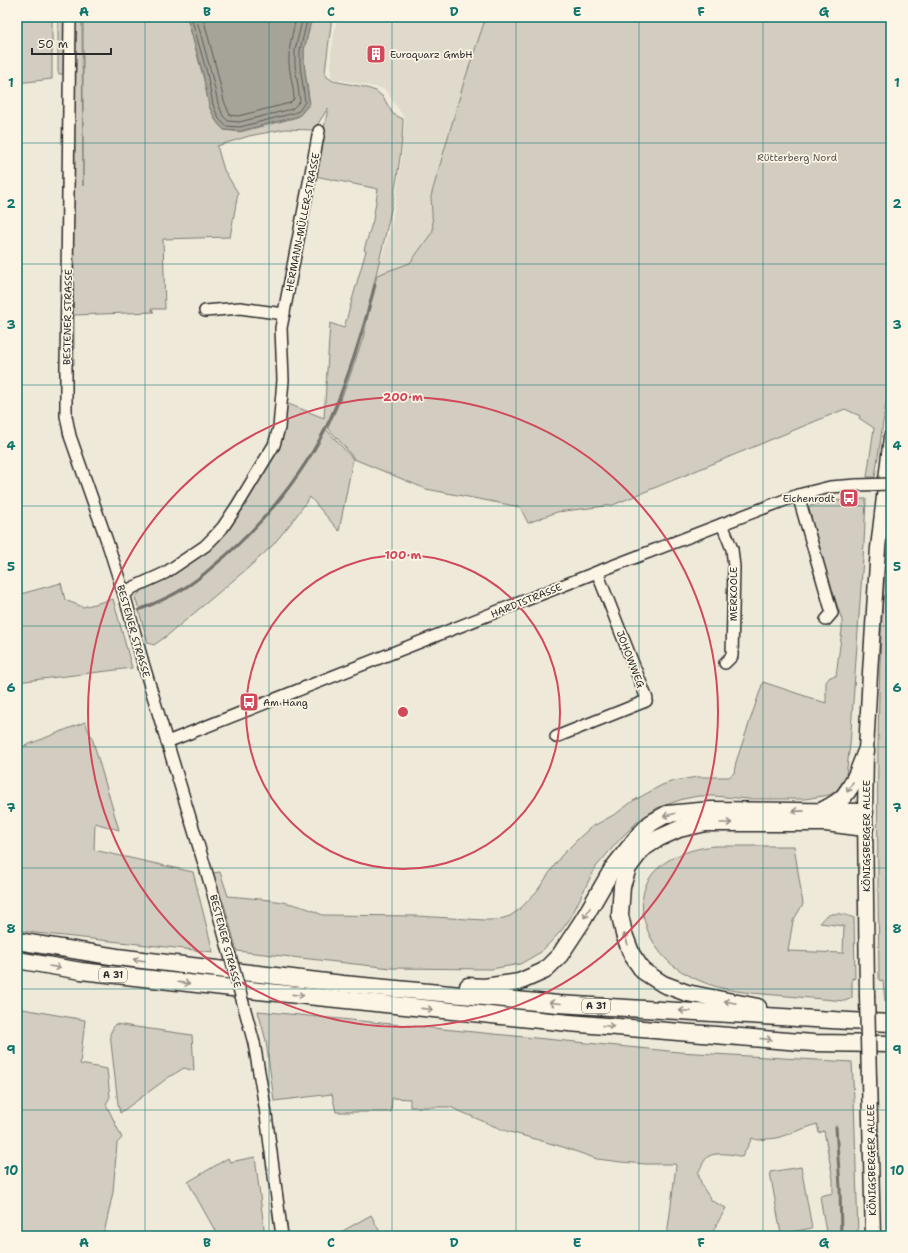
<svg xmlns="http://www.w3.org/2000/svg" width="908" height="1253" font-family="'Shantell Sans',sans-serif">
<style>
.built{fill:#e0dacc}
.green{fill:#d2cdc0;stroke:#7e7c76}
.water{fill:#a6a399;stroke:#75736d}
.lines{fill:none;stroke-linecap:round;stroke-linejoin:round}
.shore{stroke:#5c5b57;stroke-width:1}
.stream{stroke:#75736d;stroke-width:3}
.minor-casing{stroke:#2b2b2b;stroke-width:14}
.major-casing{stroke:#2b2b2b;stroke-width:17}
.highway-casing{stroke:#2b2b2b;stroke-width:19}
.minor{stroke:#fcf5e5;stroke-width:11}
.major{stroke:#fcf5e5;stroke-width:14}
.highway{stroke:#fcf5e5;stroke-width:16}
.minor-bridge-casing{stroke:#2b2b2b;stroke-width:14;stroke-linecap:butt}
.major-bridge-casing{stroke:#2b2b2b;stroke-width:17;stroke-linecap:butt}
.minor-bridge{stroke:#fcf5e5;stroke-width:11}
.major-bridge{stroke:#fcf5e5;stroke-width:14}
.oneway{stroke:#949088}
.grid{fill:none;stroke:#0f766e;stroke-width:1;stroke-opacity:0.55}
.ring{fill:none;stroke:#d1495b;stroke-width:2}
.labels{text-anchor:middle;stroke-width:3.5;stroke-linejoin:round;paint-order:stroke}
.shield{fill:#fcf5e5;stroke:#6a6863;stroke-width:1}
.shield-label{font-size:9px;font-weight:bold;fill:#2b2b2b}
.poi-label{font-size:10px;fill:#2b2b2b;stroke:#fcf5e5;text-anchor:start}
.park-label{font-size:10px;fill:#555450;stroke:#fcf5e5}
.street-label{font-size:10px;fill:#2b2b2b;stroke:#fcf5e5}
.centre{fill:#d1495b;stroke:#fcf5e5;stroke-width:2}
.ring-label{font-size:12px;text-anchor:middle;font-weight:bold;fill:#d1495b;stroke:#fcf5e5;stroke-width:3.5;stroke-linejoin:round;paint-order:stroke}
.neatline{fill:none;stroke:#0f766e;stroke-width:1.5}
.grid-label{font-size:13px;text-anchor:middle;font-weight:bold;fill:#0f766e}
</style>
<rect width="100%" height="100%" fill="#efe9da"/>
<filter id="ink" filterUnits="userSpaceOnUse"><feTurbulence type="fractalNoise" baseFrequency=".025" numOctaves="2"/><feDisplacementMap in="SourceGraphic" scale="8" xChannelSelector="R" yChannelSelector="G"/><feConvolveMatrix kernelMatrix="1 2 1 2 8 2 1 2 1" color-interpolation-filters="sRGB"/></filter>
<g filter="url(#ink)">
<!-- built -->
<polygon class="built" points="337,17 486,17 464,82 431,196 433,231 410,263 377,275 391,226 395,204 401,163 405,119 385,89 331,78 331,55"/>
<!-- green -->
<g class="green">
<polygon points="17,17 52,17 52,79 17,83"/>
<polygon points="58,17 65,17 65,74 59,74 58,72"/>
<path d="M74 17H82L83 186V17H187L205 84 209 106 215 119 219 125 224 130 240 132 298 117 310 104 304 64V50L312 17H332L325 72 327 77 333 81 364 87 376 91 383 97 393 114 403 119V122C401 170 390 216 379 262 367 315 353 367 330 417 325 430 317 442 310 454 279 504 237 552 187 585 172 595 156 602 139 609L135 598 142 590 169 575 242 506 286 403 324 418 330 323 344 328 366 251 364 250 373 220 378 189 315 176 328 108 314 130 285 129 249 136 217 146 224 170 238 193 230 237 163 239 165 309H151L154 312 74 315V365L72 364Z"/>
<polygon points="486,17 891,17 891,369 875,477 867,477 874,428 859,418 860,416 845,409 613,505 557,512 528,523 520,507 426,489 354,459 345,447 328,428 346,387 363,338 377,275 410,263 433,231 431,196 464,82"/>
<path d="M326 429 353 459 339 531 310 497 291 523 272 546 248 568 168 635 154 645 148 643 139 611C155 604 171 598 186 588 199 580 211 570 222 560 265 523 299 478 326 429Z"/>
<path d="M866 499 864 544 850 745 846 775 841 784 837 790 833 793 829 795 805 799H748L713 796H698L683 799 657 808 638 821 620 839 596 867 590 878 571 917 561 931 541 952 520 964 491 969 391 968 237 951 224 904 219 894 213 873 220 872 228 896C258 899 295 900 322 915L417 916 484 920H497L510 916 520 909 537 891 561 856 578 839 590 828 617 813 633 801 662 785 674 781 697 777H729L734 773 736 762 763 682 826 703V682L830 677 836 676 842 630V620L805 508C827 499 842 500 866 499Z"/>
<path d="M891 507V1002L885 1001 883 981 879 980C878 875 876 770 880 665 881 612 886 560 891 507Z"/>
<polygon points="61,583 65,600 83,607 113,599 132,668 17,682 17,595"/>
<polygon points="85,722 93,741 119,830 95,823 94,850 193,872 213,952 36,933 17,930 17,749"/>
<path d="M714 846H794L803 904 793 921 788 951 843 953 844 926 820 923C826 910 843 913 854 918L855 979 852 978V998L845 1001C822 999 799 997 775 995 749 993 722 991 698 980 686 974 674 968 665 958 648 940 636 909 646 885 657 859 689 849 714 846Z"/>
<polygon points="17,1008 85,1020 80,1064 107,1069 110,1097 106,1104 122,1138 117,1143 113,1192 105,1229 102,1233 104,1234 104,1236 17,1236"/>
<path d="M258 1011 679 1052 852 1062 854 1099 858 1236H807L826 1232 820 1196 833 1193V1179L824 1131 819 1133 817 1124 777 1138 757 1140 752 1138 742 1157C734 1154 716 1152 709 1156 704 1159 701 1168 698 1173L702 1186 712 1201 726 1208 710 1236H667L676 1166 675 1164H646L621 1162 597 1159 563 1147 503 1130 450 1107H410V1099L392 1098 391 1112H336L332 1094 274 1101 266 1041Z"/>
<polygon points="115,1024 192,1035 194,1071 184,1068 169,1077 120,1113 118,1104 110,1034"/>
<polygon points="255,1157 265,1236 218,1236 188,1182 228,1158 230,1162"/>
<polygon points="801,1167 812,1228 781,1234 770,1172"/>
<polygon points="371,1215 382,1236 334,1236"/>
</g>
<!-- water -->
<polygon class="water" points="187,17 312,17 304,50 304,64 309,103 300,115 295,117 240,131 224,130 216,121 209,106 203,74"/>
<g class="lines">
<!-- shore -->
<g class="shore">
<polyline points="191,17 207,73 213,105 219,119 226,126 240,127 294,113 299,111 305,102 300,65 300,50 308,17"/>
<polyline points="196,17 211,72 218,103 223,116 228,121 239,122 292,109 300,101 295,65 295,50 303,17"/>
<path d="M203 17 217 71 224 101 230 115 238 116 290 103 294 99C294 88 290 76 289 64 288 48 293 33 296 17"/>
</g>
<!-- stream -->
<g class="stream">
<path d="M139 610C154 603 169 598 183 589 194 583 203 575 212 567 262 527 310 468 335 408 352 368 364 327 375 285"/>
<polyline points="836,1127 840,1187 841,1236"/>
</g>
<defs>
<g id="minor">
<polyline points="70,17 66,369 66,416 70,436 107,541 126,601 143,663 212,890"/>
<polyline points="205,311 240,308 284,314"/>
<polyline points="798,495 832,613 826,620"/>
<polyline points="722,524 732,549 734,567 732,656 725,663"/>
<polyline points="124,595 132,588 165,573 205,546 214,537 223,527 237,506 274,445 279,428 283,380 281,328 319,131"/>
<polyline points="556,737 646,701 647,699 597,572"/>
<polyline points="167,742 597,572 798,495 830,487 857,485"/>
<polyline points="254,1043 265,1107 282,1236"/>
</g>
<g id="major">
<polyline points="867,995 865,812 866,751 870,673 878,548 891,437"/>
<polyline points="869,1080 873,1236"/>
</g>
<g id="highway">
<path d="M821 811C829 807 838 803 844 796 855 783 860 766 866 751"/>
<polyline points="17,941 117,957 343,984 558,1004 849,1021 891,1023"/>
<polyline points="17,960 81,971 259,991 569,1023 813,1043 891,1044"/>
<polyline points="468,986 484,987 519,982 544,971 560,955 583,920 613,868 639,835 651,823 667,814 711,810 865,812"/>
<polyline points="758,1007 687,993 663,984 643,971 632,955 624,934 620,915 622,886 628,868 642,849 659,838 679,829 706,823 826,823 865,828"/>
</g>
</defs>
<!-- minor casing -->
<use href="#minor" class="minor-casing"/>
<!-- major casing -->
<use href="#major" class="major-casing"/>
<!-- highway casing -->
<use href="#highway" class="highway-casing"/>
<!-- minor -->
<use href="#minor" class="minor"/>
<!-- major -->
<use href="#major" class="major"/>
<!-- highway -->
<use href="#highway" class="highway"/>
<defs>
<g id="minor-bridge">
<polyline points="857,485 891,484"/>
<polyline points="212,890 254,1043"/>
</g>
<polyline id="major-bridge" points="867,995 869,1080"/>
</defs>
<!-- minor-bridge casing -->
<use href="#minor-bridge" class="minor-bridge-casing"/>
<!-- major-bridge casing -->
<use href="#major-bridge" class="major-bridge-casing"/>
<!-- minor-bridge -->
<use href="#minor-bridge" class="minor-bridge"/>
<!-- major-bridge -->
<use href="#major-bridge" class="major-bridge"/>
</g>
<!-- one-way arrows -->
<defs><path id="oneway-shaft" d="M-6 0H5M1.5-3L5.5 0L1.5 3" fill="none" stroke-width="1.6" stroke-linecap="round" stroke-linejoin="round"/></defs>
<g class="oneway">
<use href="#oneway-shaft" transform="translate(850 787) rotate(121)"/>
<use href="#oneway-shaft" transform="translate(798 811) rotate(-179)"/>
<use href="#oneway-shaft" transform="translate(669 815) rotate(165)"/>
<use href="#oneway-shaft" transform="translate(726 823)"/>
<use href="#oneway-shaft" transform="translate(587 913) rotate(120)"/>
<use href="#oneway-shaft" transform="translate(626 939) rotate(-109)"/>
<use href="#oneway-shaft" transform="translate(139 960) rotate(-173)"/>
<use href="#oneway-shaft" transform="translate(55 967) rotate(10)"/>
<use href="#oneway-shaft" transform="translate(184 983) rotate(7)"/>
<use href="#oneway-shaft" transform="translate(298 995) rotate(6)"/>
<use href="#oneway-shaft" transform="translate(730 1002) rotate(-168)"/>
<use href="#oneway-shaft" transform="translate(555 1003) rotate(-175)"/>
<use href="#oneway-shaft" transform="translate(427 1009) rotate(6)"/>
<use href="#oneway-shaft" transform="translate(685 1011) rotate(-177)"/>
<use href="#oneway-shaft" transform="translate(608 1026) rotate(5)"/>
<use href="#oneway-shaft" transform="translate(766 1039) rotate(5)"/>
</g>
</g>
<!-- grid -->
<path class="grid" d="M145 17V1236M269 17V1236M392 17V1236M516 17V1236M639 17V1236M763 17V1236M17 143H891M17 264H891M17 385H891M17 506H891M17 626H891M17 747H891M17 868H891M17 989H891M17 1110H891"/>
<!-- distance rings -->
<g class="ring">
<circle cx="403" cy="712" r="157"/>
<circle cx="403" cy="712" r="315"/>
</g>
<!-- icons -->
<defs>
<symbol id="building-square" viewBox="-11 -11 22 22"><rect x="-9" y="-9" width="18" height="18" rx="4" fill="#d1495b" stroke="#fcf5e5"/><path d="M-4-6H4V6H1V3H-1V6H-4ZM-2.5-4.3h1.7v1.8h-1.7ZM.8-4.3h1.7v1.8H.8ZM-2.5-1h1.7V.8h-1.7ZM.8-1h1.7V.8H.8Z" fill="#fff"/></symbol>
<symbol id="bus-square" viewBox="-11 -11 22 22"><rect x="-9" y="-9" width="18" height="18" rx="4" fill="#d1495b" stroke="#fcf5e5"/><path d="M-5-6H5V4H4V6H2V4H-2V6H-4V4H-5ZM-3.5-4V0h7V-4ZM-3.5 1.2v1.5H-2V1.2ZM2 1.2v1.5H3.5V1.2Z" fill="#fff"/></symbol>
</defs>
<g fill-rule="evenodd">
<use href="#building-square" x="365" y="43" width="22" height="22"/>
<use href="#bus-square" x="838" y="487" width="22" height="22"/>
<use href="#bus-square" x="238" y="691" width="22" height="22"/>
</g>
<g class="labels">
<!-- shield labels -->
<g class="shield">
<rect x="99" y="968" width="28" height="14" rx="3"/>
<rect x="582" y="999" width="28" height="14" rx="3"/>
</g>
<g class="shield-label">
<text x="113" y="978">A 31</text>
<text x="596" y="1009">A 31</text>
</g>
<!-- poi labels -->
<g class="poi-label">
<text x="390" y="58">Euroquarz GmbH</text>
<text x="835" y="502" text-anchor="end">Eichenrodt</text>
<text x="263" y="706">Am Hang</text>
</g>
<!-- park labels -->
<g class="park-label">
<text x="797" y="161">Rütterberg Nord</text>
</g>
<!-- street labels -->
<g class="street-label">
<text transform="translate(302 222) rotate(-79)" y="4">HERMANN-MÜLLER-STRASSE</text>
<text transform="translate(67 317) rotate(-89)" y="4">BESTENER STRASSE</text>
<text transform="translate(733 594) rotate(-90)" y="4">MERKOOLE</text>
<text transform="translate(526 600) rotate(-22)" y="4">HARDTSTRASSE</text>
<text transform="translate(134 631) rotate(74)" y="4">BESTENER STRASSE</text>
<text transform="translate(631 659) rotate(69)" y="4">JOHOWWEG</text>
<text transform="translate(866 836) rotate(-90)" y="4">KÖNIGSBERGER ALLEE</text>
<text transform="translate(226 941) rotate(75)" y="4">BESTENER STRASSE</text>
<text transform="translate(871 1160) rotate(-91)" y="4">KÖNIGSBERGER ALLEE</text>
</g>
</g>
<circle cx="403" cy="712" r="6" class="centre"/>
<g class="ring-label">
<text x="403" y="401">200 m</text>
<text x="403" y="559">100 m</text>
</g>
<!-- margin -->
<rect width="908" height="1253" fill="none" stroke="#fcf5e5" stroke-width="44"/>
<!-- scale -->
<path d="M32 48v6h79v-6" fill="none" stroke="#2b2b2b" stroke-width="2"/>
<text x="38" y="48" font-size="12" fill="#2b2b2b" stroke="#fcf5e5" stroke-width="3" paint-order="stroke">50 m</text>
<rect x="22" y="22" width="864" height="1209" class="neatline"/>
<g class="grid-label">
<text x="84" y="16">A</text>
<text x="207" y="16">B</text>
<text x="331" y="16">C</text>
<text x="454" y="16">D</text>
<text x="577" y="16">E</text>
<text x="701" y="16">F</text>
<text x="824" y="16">G</text>
<text x="11" y="87">1</text>
<text x="897" y="87">1</text>
<text x="11" y="208">2</text>
<text x="897" y="208">2</text>
<text x="11" y="329">3</text>
<text x="897" y="329">3</text>
<text x="11" y="450">4</text>
<text x="897" y="450">4</text>
<text x="11" y="571">5</text>
<text x="897" y="571">5</text>
<text x="11" y="692">6</text>
<text x="897" y="692">6</text>
<text x="11" y="812">7</text>
<text x="897" y="812">7</text>
<text x="11" y="933">8</text>
<text x="897" y="933">8</text>
<text x="11" y="1054">9</text>
<text x="897" y="1054">9</text>
<text x="11" y="1175">10</text>
<text x="897" y="1175">10</text>
<text x="84" y="1247">A</text>
<text x="207" y="1247">B</text>
<text x="331" y="1247">C</text>
<text x="454" y="1247">D</text>
<text x="577" y="1247">E</text>
<text x="701" y="1247">F</text>
<text x="824" y="1247">G</text>
</g>
</svg>
